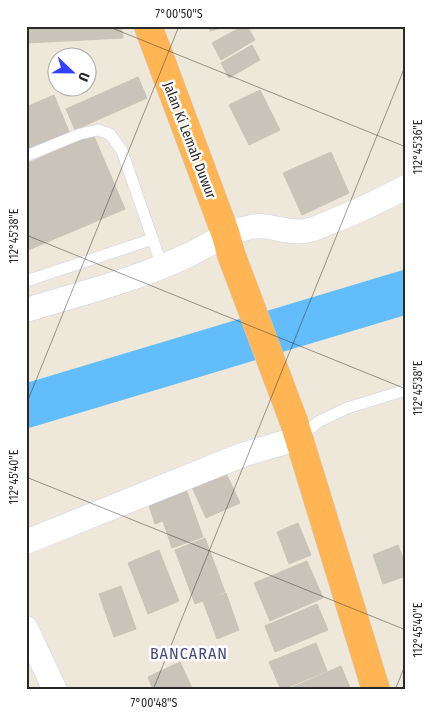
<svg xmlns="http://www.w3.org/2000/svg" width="432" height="716" font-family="'Fira Sans Condensed',sans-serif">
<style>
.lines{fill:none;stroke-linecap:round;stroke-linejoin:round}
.river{stroke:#62bdfa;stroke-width:44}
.building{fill:#c8c4ba;stroke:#c9c4b3}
.lane-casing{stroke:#cfd0e4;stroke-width:12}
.street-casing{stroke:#cfd0e4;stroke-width:25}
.highway-casing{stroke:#ccc;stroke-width:29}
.lane{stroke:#fff;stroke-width:11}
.street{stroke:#fff;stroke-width:24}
.highway{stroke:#ffb553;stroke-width:28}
.ticks{fill:none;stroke:#292929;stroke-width:1;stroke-opacity:0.45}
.labels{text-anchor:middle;stroke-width:5;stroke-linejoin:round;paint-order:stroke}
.street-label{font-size:14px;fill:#292929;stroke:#fff}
.quarter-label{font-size:16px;letter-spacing:1px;fill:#46487e;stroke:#fff}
.neatline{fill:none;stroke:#292929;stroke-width:2}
.ticks-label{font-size:12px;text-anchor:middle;fill:#292929}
</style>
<rect width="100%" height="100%" fill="#ede8da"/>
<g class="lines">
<!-- river -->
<polyline class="river" points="26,406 406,292"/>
</g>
<!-- building -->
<g class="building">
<polygon points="26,26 121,26 123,38 26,43"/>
<polygon points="209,26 229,26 210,31"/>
<polygon points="243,26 247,26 255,40 221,60 212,43"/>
<polygon points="252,45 260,60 229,78 221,63"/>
<polygon points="138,77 147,98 75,130 66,109"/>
<polygon points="260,90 280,130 249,145 229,105"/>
<polygon points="54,95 70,134 26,153 26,107"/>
<polygon points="93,134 125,209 26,251 26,164"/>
<polygon points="331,152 349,193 302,215 283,173"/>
<polygon points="225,471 240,503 206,518 192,487"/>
<polygon points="186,489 203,537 172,548 163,521 155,524 148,502"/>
<polygon points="298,523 311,555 289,564 277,532"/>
<polygon points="205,538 225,592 195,604 175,550"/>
<polygon points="398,545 406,566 406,576 383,584 373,555"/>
<polygon points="159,550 179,601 148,614 128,563"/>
<polygon points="307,561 323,598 270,621 254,583"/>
<polygon points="121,586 136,629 114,637 99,594"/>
<polygon points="226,593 239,630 217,639 203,601"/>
<polygon points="317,604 328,630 275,652 265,626"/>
<polygon points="316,643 327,671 281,690 269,662"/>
<polygon points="180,662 193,690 153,690 148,677"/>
<polygon points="341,666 351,690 286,690"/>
</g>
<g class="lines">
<defs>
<g id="lane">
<polyline points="26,156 80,134 98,130 110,134 122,151 162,266"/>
<polyline points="26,281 153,239"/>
<polyline points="299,438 318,422 347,408 406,390"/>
</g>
<g id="street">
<path d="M26 310C78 294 132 281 182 258 205 248 226 232 251 227 269 223 286 234 304 231 313 230 322 226 330 222 356 213 381 200 406 187"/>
<polyline points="26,542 242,455 299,438"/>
<polyline points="26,628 55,690"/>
</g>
<polyline id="highway" points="148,26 226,235 231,254 294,422 376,690"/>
</defs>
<!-- lane casing -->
<use href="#lane" class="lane-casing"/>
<!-- street casing -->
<use href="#street" class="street-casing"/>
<!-- highway casing -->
<use href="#highway" class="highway-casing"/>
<!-- lane -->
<use href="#lane" class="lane"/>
<!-- street -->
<use href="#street" class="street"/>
<!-- highway -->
<use href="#highway" class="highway"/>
</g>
<!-- ticks -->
<path class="ticks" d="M107 26 406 147M26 235 406 389M26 405 179 26M26 477 406 630M153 690 406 64M395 690 406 663"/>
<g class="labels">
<!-- street labels -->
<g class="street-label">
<text transform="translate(190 140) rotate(69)" y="5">Jalan Ki Lemah Duwur</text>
</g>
<!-- quarter labels -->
<g class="quarter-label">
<text x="189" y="659">BANCARAN</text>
</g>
</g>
<!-- border -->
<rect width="432" height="716" fill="none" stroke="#ffffff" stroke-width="55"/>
<!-- north arrow -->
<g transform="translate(72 72) rotate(112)"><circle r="24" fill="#ffffff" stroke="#a9a9a9"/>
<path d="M0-4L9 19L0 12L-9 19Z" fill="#353fff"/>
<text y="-8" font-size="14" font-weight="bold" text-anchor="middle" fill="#292929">U</text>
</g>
<rect x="28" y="28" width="376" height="660" class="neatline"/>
<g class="ticks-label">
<text x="179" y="18">7°00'50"S</text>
<text transform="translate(418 147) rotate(-90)" y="4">112°45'36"E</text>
<text transform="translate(14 236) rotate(-90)" y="4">112°45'38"E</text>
<text transform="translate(418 388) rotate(-90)" y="4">112°45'38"E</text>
<text transform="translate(14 477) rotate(-90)" y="4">112°45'40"E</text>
<text transform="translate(418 630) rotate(-90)" y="4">112°45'40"E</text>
<text x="154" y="707">7°00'48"S</text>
</g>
</svg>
